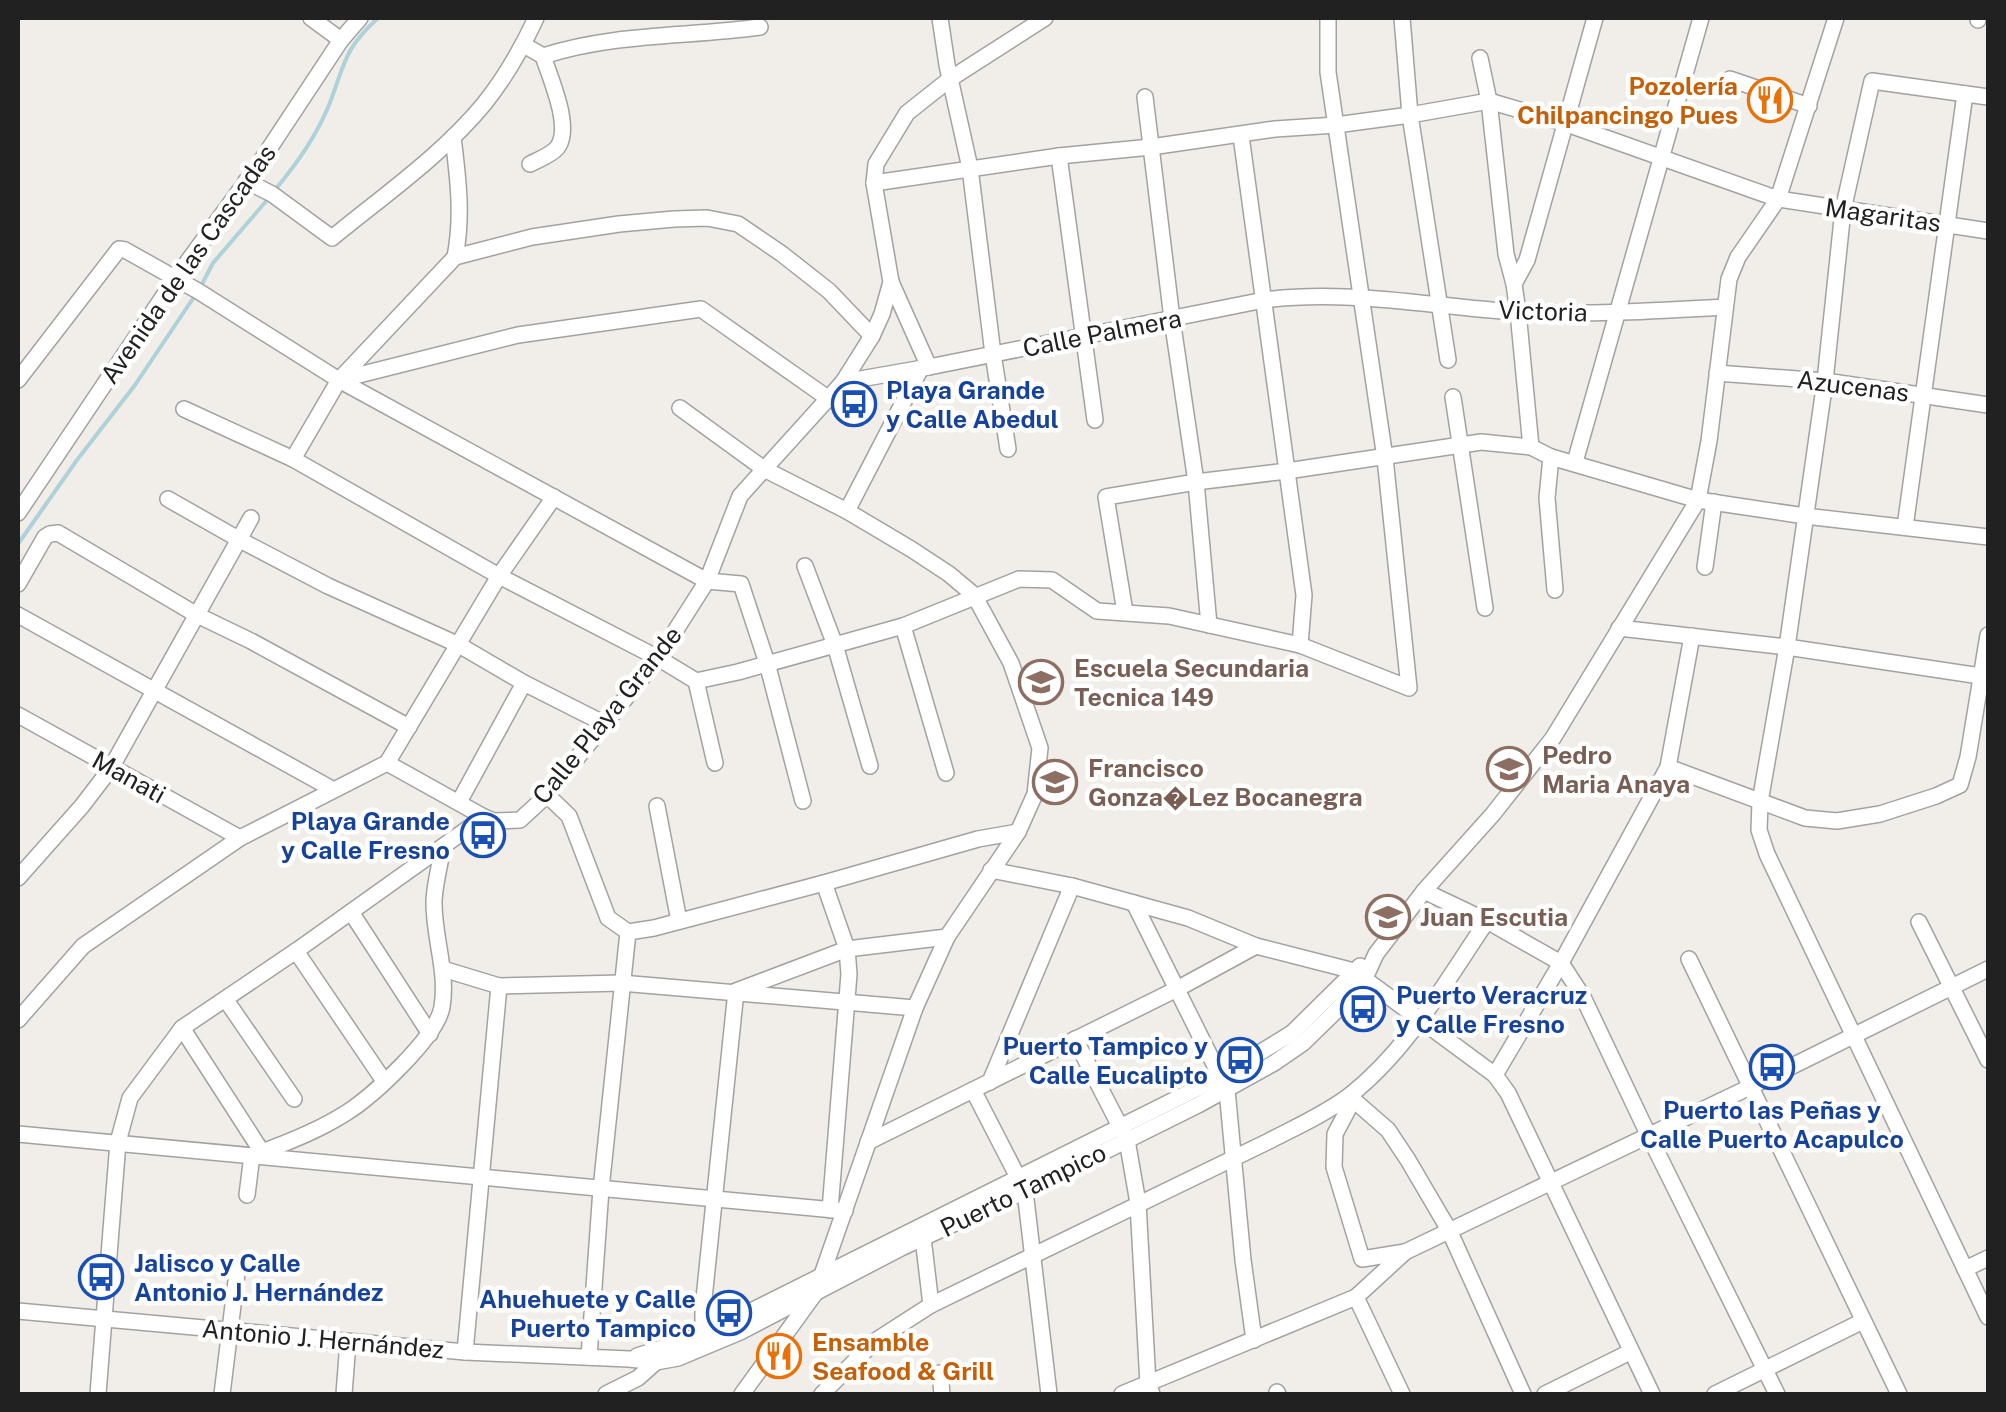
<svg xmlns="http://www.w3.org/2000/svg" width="2006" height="1412" font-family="'Public Sans',sans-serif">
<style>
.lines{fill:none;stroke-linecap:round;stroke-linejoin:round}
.stream{stroke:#afd1d9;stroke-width:4}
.minor-casing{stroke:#a2a2a2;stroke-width:18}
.minor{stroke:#fff;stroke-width:15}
.labels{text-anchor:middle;stroke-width:9;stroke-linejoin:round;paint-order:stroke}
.food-label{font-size:25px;font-weight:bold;fill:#c56008;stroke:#fff;text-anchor:end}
.street-label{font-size:25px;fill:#212121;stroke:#fff}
.transit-label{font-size:25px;font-weight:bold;fill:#164399;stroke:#fff;text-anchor:start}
.education-label{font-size:25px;font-weight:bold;fill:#785e54;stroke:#fff;text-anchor:start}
</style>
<rect width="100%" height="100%" fill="#f1eee9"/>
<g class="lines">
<!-- stream -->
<g class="stream">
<path d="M274 191C296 165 316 137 329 105 345 64 343 50 378 18"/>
<polyline points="201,286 213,263 268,199"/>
<polyline points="18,544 77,460 135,385 196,294"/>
</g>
<defs>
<g id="minor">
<polyline points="311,18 341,40"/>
<polyline points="940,18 947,65 970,168 993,354 1008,449"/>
<polyline points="1402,18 1410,115 1448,360"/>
<polyline points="1978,18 1978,20"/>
<path d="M524 45 543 56C614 33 687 37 760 27"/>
<polyline points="1480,58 1489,101 1506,254 1514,284 1518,312 1531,447"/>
<polyline points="1730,79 1809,106"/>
<polyline points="1145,97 1172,319 1196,482 1209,625"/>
<polyline points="1988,97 1872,81 1843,210 1825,381 1787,647 1760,802 1759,830 1767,854 1988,1317"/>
<polyline points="1241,136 1304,595 1300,645"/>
<path d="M453 137C458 178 463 216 455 257"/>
<polyline points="1059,156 1095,420"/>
<path d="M530 164C538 160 551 155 557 148 573 128 550 78 543 56"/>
<path d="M246 181 272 194 332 238C383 196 441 156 484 104 505 78 522 48 536 18"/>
<polyline points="874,183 1059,156 1151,147 1275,129 1336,125 1410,115 1489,101 1564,123 1778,199 1988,231"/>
<polyline points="891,282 929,367"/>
<polyline points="1514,284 1527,260 1595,18"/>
<polyline points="1717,373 1825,381 1988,405"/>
<polyline points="18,380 119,249 125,250 198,291 339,380 707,581 741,584 767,663 803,801"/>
<polyline points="339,380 518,335 701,309 829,399"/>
<path d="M843 382 929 367 1264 300C1349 289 1432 307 1517 312 1586 315 1656 311 1725 307"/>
<polyline points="1453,397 1485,608"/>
<polyline points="680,408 764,469 847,511 911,549 949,574 974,595 1011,663 1040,748 1035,794 1018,832 947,937 915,1008 816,1292 742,1394"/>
<polyline points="184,409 293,459 499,576 658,658 696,681 738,672 903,626 1019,579 1052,580 1097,611 1169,616 1300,645 1409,688 1385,458 1328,72 1328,18"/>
<polyline points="1551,457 1547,498 1555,590"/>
<polyline points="293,459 339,380 455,257 532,237 619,224 674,219 707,218 738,224 782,254 829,291 872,336"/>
<polyline points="1575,462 1701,18"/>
<polyline points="168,499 240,540 328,586 459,645 524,683 605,724"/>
<polyline points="847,511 921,368"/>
<polyline points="18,513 175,279 259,164 341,40 360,18"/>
<polyline points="1905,527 1965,94"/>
<polyline points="805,566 835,645 870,766"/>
<polyline points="1705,567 1714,502"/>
<polyline points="18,584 45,537 50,534 58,533 197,615 251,641 409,727"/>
<polyline points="1125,612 1106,497 1196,482 1287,471 1481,442 1531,447 1551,457 1698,500 1805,516 1988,537"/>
<polyline points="18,615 332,789"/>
<polyline points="903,626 946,773"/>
<polyline points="1619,628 1787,647 1987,677"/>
<polyline points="696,681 715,763"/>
<polyline points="18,715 240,838"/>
<polyline points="387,763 484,817 494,821 520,820 547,795 658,658 707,581 740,496 843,382 872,336 882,314 891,282 874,183 876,164 907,113 950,79 1045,18"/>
<polyline points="1668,767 1805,818 1837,821 1880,814 1936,796 1960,785 1968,757 1988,635"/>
<polyline points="547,795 569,816 608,918 628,932 654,928 824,883 978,839 1018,832"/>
<polyline points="459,802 524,683"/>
<polyline points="657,806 679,921"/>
<polyline points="991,870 1072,886 1188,918 1256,946 1354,971 1495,1075 1508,1093 1652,1394"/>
<polyline points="18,878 82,806 111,768 251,518"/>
<polyline points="824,883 847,949 849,974 830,1210"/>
<polyline points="1424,891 1487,921 1561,963 1583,997 1648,1134 1777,1394"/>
<polyline points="1134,903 1227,1090 1243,1260 1254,1340"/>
<polyline points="351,912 430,1034"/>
<polyline points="1919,922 1988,1060"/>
<polyline points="296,951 384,1081"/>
<polyline points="1689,959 1899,1394"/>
<polyline points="443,969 499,986 621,983 915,1008"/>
<polyline points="226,1000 294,1099"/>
<polyline points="18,1020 83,946 240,838 387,763 499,576 554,497"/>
<polyline points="182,1028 262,1152"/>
<polyline points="1075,1039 1127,1140 1138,1203 1148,1384 1152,1394"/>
<polyline points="1495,1075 1561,963 1668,767 1692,636"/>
<polyline points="990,1082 1072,886"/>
<polyline points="973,1090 1025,1191 1049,1394"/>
<polyline points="1349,1096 1388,1130 1408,1160 1449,1230 1523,1394"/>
<polyline points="1353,1100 1335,1134 1334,1167 1362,1259 1405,1252"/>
<polyline points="18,1134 845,1211"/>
<polyline points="868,1142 1177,989 1256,946"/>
<path d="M256 1154C287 1143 318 1131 346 1113 373 1096 437 1037 442 1007 448 970 433 936 434 900 435 883 440 864 443 847"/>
<polyline points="247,1195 252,1155"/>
<polyline points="923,1238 931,1305"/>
<polyline points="1965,1269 1988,1258"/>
<polyline points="1356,1297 1402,1394"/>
<polyline points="18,1311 465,1352 629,1359 656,1362 678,1358 740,1332 901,1248 1025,1191 1198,1105 1274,1063 1303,1043 1339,1008 1365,978 1376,954 1424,891 1493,814 1553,738 1698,500 1709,441 1729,279 1738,257 1778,199 1836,18"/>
<polyline points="703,1335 703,1308 736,991 847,949 947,937"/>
<polyline points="465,1352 499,986"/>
<polyline points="637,1356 703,1335 1220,1077 1292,1033 1360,966"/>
<polyline points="589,1357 601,1189 628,932"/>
<polyline points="940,1373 942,1394"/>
<polyline points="1277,1392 1278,1394"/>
<polyline points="98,1394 118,1142 130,1098 182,1028 296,951 484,817"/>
<polyline points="222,1394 238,1265"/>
<polyline points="344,1394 348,1342"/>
<polyline points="606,1394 638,1378 656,1362 656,1360"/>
<path d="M822 1394 875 1341 931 1305 1269 1141C1296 1127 1325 1114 1349 1096 1408 1050 1446 981 1487 921"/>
<polyline points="1122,1394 1356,1297 1405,1252 1752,1086 1988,969"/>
<polyline points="1545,1394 1630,1352"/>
<polyline points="1715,1394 1863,1321"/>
</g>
</defs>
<!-- minor casing -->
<use href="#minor" class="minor-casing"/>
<!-- minor -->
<use href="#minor" class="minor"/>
</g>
<!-- icons -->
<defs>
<symbol id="restaurant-ring" viewBox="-11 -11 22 22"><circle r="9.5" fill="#fff" stroke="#e8710a" stroke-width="1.5"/><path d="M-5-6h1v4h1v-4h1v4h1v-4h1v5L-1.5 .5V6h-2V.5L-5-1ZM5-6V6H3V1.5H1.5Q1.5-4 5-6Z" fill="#e8710a"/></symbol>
<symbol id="bus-ring" viewBox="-11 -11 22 22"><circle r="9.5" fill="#fff" stroke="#1a4fb4" stroke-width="1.5"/><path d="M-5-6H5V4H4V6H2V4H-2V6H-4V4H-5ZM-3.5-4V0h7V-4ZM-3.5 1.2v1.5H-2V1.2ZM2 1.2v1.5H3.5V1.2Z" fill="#1a4fb4"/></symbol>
<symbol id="school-ring" viewBox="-11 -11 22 22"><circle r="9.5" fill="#fff" stroke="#8d6e63" stroke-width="1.5"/><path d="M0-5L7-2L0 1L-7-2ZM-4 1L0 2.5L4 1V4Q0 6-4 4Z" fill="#8d6e63"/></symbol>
</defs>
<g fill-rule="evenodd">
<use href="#restaurant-ring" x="1745" y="75" width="50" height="50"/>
<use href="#bus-ring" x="829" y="379" width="50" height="50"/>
<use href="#school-ring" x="1016" y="657" width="50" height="50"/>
<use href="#school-ring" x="1484" y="744" width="50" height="50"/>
<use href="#school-ring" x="1030" y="757" width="50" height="50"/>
<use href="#bus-ring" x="458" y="810" width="50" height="50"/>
<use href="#school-ring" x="1363" y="892" width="50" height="50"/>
<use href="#bus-ring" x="1338" y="984" width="50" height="50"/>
<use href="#bus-ring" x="1215" y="1035" width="50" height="50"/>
<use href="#bus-ring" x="1747" y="1042" width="50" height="50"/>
<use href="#bus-ring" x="76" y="1252" width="50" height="50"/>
<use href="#bus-ring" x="704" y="1288" width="50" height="50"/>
<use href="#restaurant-ring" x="754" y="1331" width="50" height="50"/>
</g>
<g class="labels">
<!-- food labels -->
<g class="food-label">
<text x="1738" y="95">Pozolería<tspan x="1738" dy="29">Chilpancingo Pues</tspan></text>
<text x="812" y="1351" text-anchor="start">Ensamble<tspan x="812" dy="29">Seafood &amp; Grill</tspan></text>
</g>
<!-- street labels -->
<g class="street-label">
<text transform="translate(1883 215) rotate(8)" y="9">Magaritas</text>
<text transform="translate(188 264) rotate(-55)" y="9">Avenida de las Cascadas</text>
<text transform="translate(1543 311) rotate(2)" y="9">Victoria</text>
<text transform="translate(1102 333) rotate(-11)" y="9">Calle Palmera</text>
<text transform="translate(1853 386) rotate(7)" y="9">Azucenas</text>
<text transform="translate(607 715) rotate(-51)" y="9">Calle Playa Grande</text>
<text transform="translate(129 777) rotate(29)" y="9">Manati</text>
<text transform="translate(1023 1190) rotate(-26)" y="9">Puerto Tampico</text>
<text transform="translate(323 1339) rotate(5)" y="9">Antonio J. Hernández</text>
</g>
<!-- transit labels -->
<g class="transit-label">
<text x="886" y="399">Playa Grande<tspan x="886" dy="29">y Calle Abedul</tspan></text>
<text x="450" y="830" text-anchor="end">Playa Grande<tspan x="450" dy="29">y Calle Fresno</tspan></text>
<text x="1396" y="1004">Puerto Veracruz<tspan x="1396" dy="29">y Calle Fresno</tspan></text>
<text x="1208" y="1055" text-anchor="end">Puerto Tampico y<tspan x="1208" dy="29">Calle Eucalipto</tspan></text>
<text x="1772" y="1119" text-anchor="middle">Puerto las Peñas y<tspan x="1772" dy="29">Calle Puerto Acapulco</tspan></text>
<text x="134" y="1272">Jalisco y Calle<tspan x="134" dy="29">Antonio J. Hernández</tspan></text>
<text x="696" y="1308" text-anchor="end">Ahuehuete y Calle<tspan x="696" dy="29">Puerto Tampico</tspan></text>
</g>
<!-- education labels -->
<g class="education-label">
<text x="1074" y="677">Escuela Secundaria<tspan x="1074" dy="29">Tecnica 149</tspan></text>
<text x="1542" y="764">Pedro<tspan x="1542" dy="29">Maria Anaya</tspan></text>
<text x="1088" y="777">Francisco<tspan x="1088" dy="29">Gonza�Lez Bocanegra</tspan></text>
<text x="1420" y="926">Juan Escutia</text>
</g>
</g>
<!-- border -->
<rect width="2006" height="1412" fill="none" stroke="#212121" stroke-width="40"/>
</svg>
